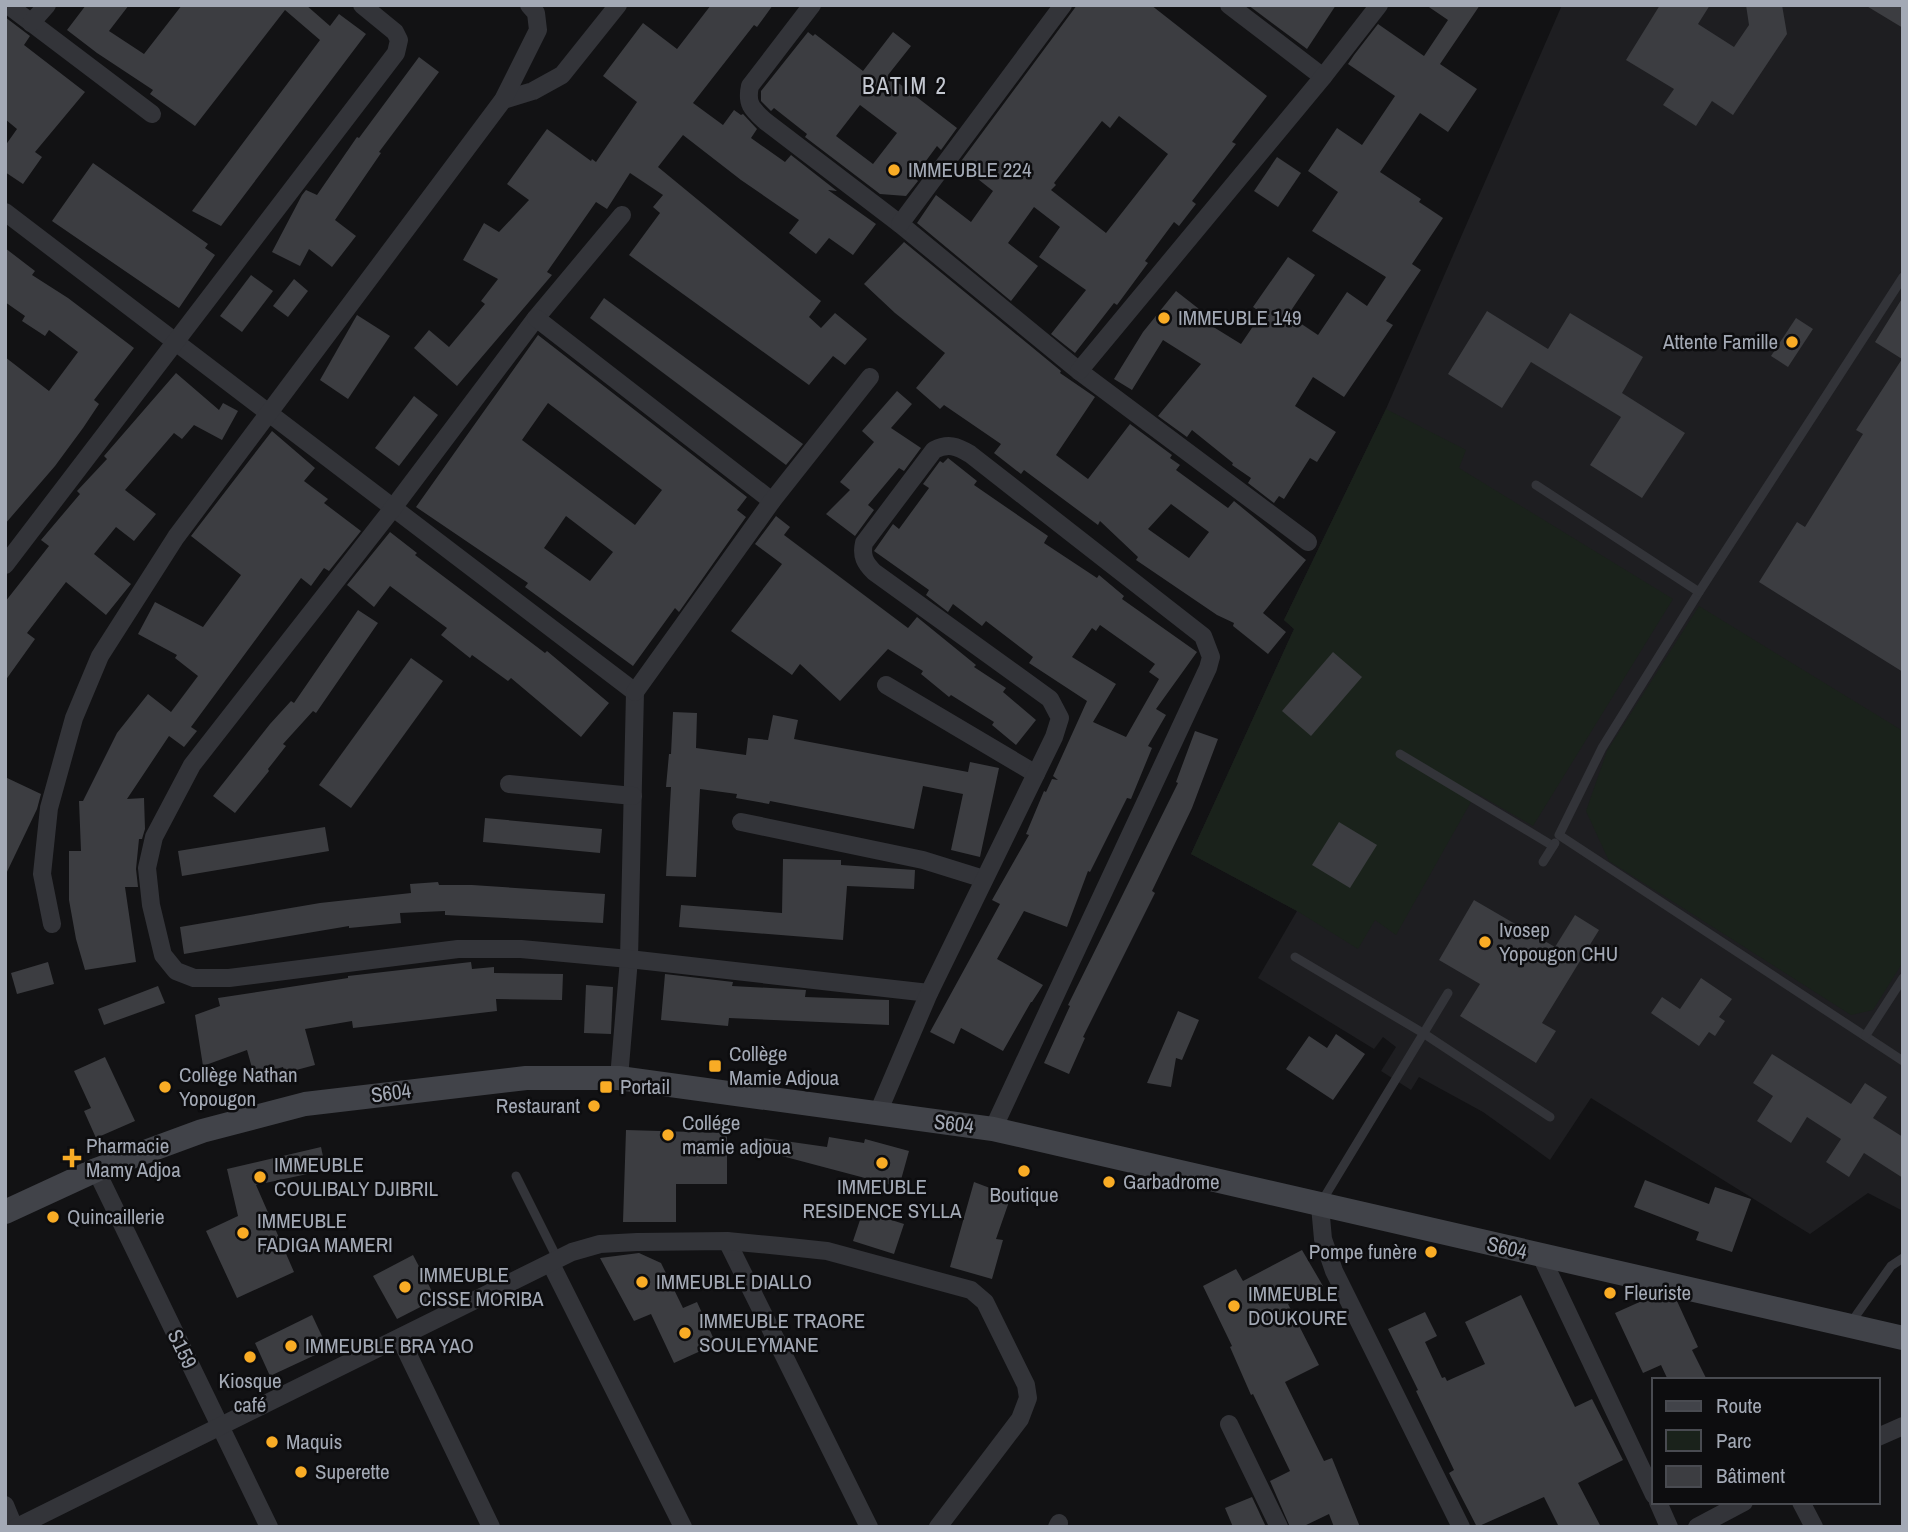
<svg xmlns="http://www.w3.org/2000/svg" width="1908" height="1532" font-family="'Archivo Narrow',sans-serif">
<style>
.built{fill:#1e1e21}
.green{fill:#1a221b}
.building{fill:#3c3d41;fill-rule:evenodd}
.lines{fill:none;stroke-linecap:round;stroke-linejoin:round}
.lane{stroke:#333439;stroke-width:9}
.street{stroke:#333439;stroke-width:18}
.secondary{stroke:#414349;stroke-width:24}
.poi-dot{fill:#f9ac25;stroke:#0d0d0f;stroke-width:2.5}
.labels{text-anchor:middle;stroke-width:5;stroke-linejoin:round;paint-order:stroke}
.poi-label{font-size:21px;fill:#a3a9b5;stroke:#0d0d0f;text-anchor:start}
.street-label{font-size:21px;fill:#a3a9b5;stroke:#0d0d0f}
.neighbourhood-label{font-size:23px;letter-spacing:2px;fill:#c4c8d1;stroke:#0d0d0f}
</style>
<rect width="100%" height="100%" fill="#121214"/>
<!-- built -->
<polygon class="built" points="1562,5 1903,5 1903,1211 1868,1193 1810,1234 1591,1098 1550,1160 1483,1112 1419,1077 1411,1090 1381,1071 1396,1047 1383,1037 1374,1049 1258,978 1297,911 1191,854 1294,629 1284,620 1386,409"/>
<!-- green -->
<g class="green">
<polygon points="1386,409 1466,450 1459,468 1673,599 1533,826 1476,793 1396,935 1375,920 1358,949 1297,911 1191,854 1294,629 1284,620"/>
<polygon points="1699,606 1903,731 1903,962 1873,1010 1851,1015 1609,861 1586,811 1607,751"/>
</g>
<!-- building -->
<g class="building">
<polygon points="86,5 129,5 109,31 144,54 182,5 306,5 330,26 339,14 366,34 221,226 192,211 320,40 285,10 195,126 150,94 153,90 97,53 67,30"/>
<polygon points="711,5 773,5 757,27 754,25 693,103 723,125 734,110 741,115 743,114 757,129 751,138 785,162 791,155 837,191 828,190 876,224 853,255 829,238 816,254 789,233 799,220 741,180 683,135 658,167 821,301 809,317 821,328 835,313 867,339 845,365 833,356 809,385 629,255 660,213 653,207 663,195 630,173 607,209 596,202 547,272 552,275 457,386 414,348 429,330 449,347 485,304 481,301 498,279 463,260 484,223 499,232 529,200 507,184 547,129 591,161 592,159 596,162 637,102 603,76 643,23 677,49"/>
<path d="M1077 5H1151L1267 96 1232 142 1236 144 1192 201 1196 204 1179 226 1174 222 1145 261 1148 263 1117 305 1114 303 1075 353 1051 334 1086 290 1039 257 1060 227 1034 207 1008 243 1038 266 1011 301 917 223 936 195 971 222 993 191 959 164ZM1119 116 1168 154 1106 233 1051 190 1056 185 1054 183 1102 121 1110 128Z"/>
<polygon points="1248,5 1336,5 1307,49"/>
<polygon points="1426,5 1480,5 1440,64 1477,89 1448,132 1420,113 1380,172 1421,199 1419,202 1443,218 1412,264 1421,270 1386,321 1393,325 1344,397 1313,377 1295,406 1336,432 1317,462 1310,458 1284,499 1279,496 1274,503 1248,483 1251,478 1232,465 1233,463 1192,430 1187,437 1158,416 1201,364 1163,340 1132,390 1114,379 1143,332 1176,291 1199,309 1194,315 1241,344 1262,313 1253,307 1288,257 1315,275 1288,315 1318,335 1347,292 1367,306 1386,277 1312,231 1338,192 1308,171 1337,128 1362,145 1395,96 1348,64 1354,55 1378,24 1424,56 1448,20"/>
<polygon points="1660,5 1710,5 1698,24 1734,47 1749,25 1746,5 1782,5 1787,34 1733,115 1712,101 1696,126 1663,105 1674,89 1626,60"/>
<polygon points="1865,5 1903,5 1903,28"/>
<polygon points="5,17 30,36 24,45 85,92 35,152 42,157 23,184 5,172 5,146 17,129 5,119"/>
<path d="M808 32 813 36 815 34 863 71 893 32 911 46 888 75 957 128 941 150 937 146 914 177 918 181 906 196 880 194 805 137 807 134 774 108 771 111 761 101V91ZM860 105 897 133 873 164 836 136Z"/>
<polygon points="419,57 439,72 379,152 381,153 335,220 356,236 332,267 309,249 300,266 272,252 302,195 306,190 317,195 357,137 359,138"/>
<polygon points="1277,157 1301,173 1278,207 1254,191"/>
<polygon points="93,163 208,244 205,248 215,255 179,308 52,221"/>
<path d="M904 242 1061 371 1060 373 1095 397 1056 455 1088 479 1130 424 1172 455 1170 458 1180 465 1176 470 1228 508 1234 501 1306 560 1263 613 1286 632 1268 654 1233 626 1234 623 1217 615 1136 560 1138 557 1100 521 1098 525 1024 470 1021 474 994 453 1001 444 944 405 940 409 916 388 945 353 895 313 864 284ZM1171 504 1209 532 1189 558 1148 529Z"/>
<polygon points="5,248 35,271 32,275 68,298 134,348 94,400 99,404 83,428 55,466 5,524 5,357 49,391 78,352 49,330 45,336 22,321 25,316 5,302"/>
<polygon points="251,275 273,291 242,332 220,316"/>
<polygon points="294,279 308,291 288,317 273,306"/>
<polygon points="1903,297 1903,672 1759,582 1797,522 1805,527 1863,434 1856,430 1902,359 1875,342"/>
<polygon points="604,298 803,444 786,465 590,318"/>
<polygon points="1487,311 1548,349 1570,313 1643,357 1622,393 1685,433 1642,498 1590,465 1621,417 1531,362 1502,408 1448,374"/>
<polygon points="357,315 390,336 348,399 320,380"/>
<polygon points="1796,318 1813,329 1788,367 1771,356"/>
<path d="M538 335 747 497 737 510 746 517 679 612 675 608 633 666 525 587 528 583 416 507ZM548 403 662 490 635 525 522 440ZM566 516 613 552 590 581 544 548Z"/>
<polygon points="176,373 219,410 223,403 238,411 222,440 194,425 182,439 174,433 125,490 156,514 134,541 116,527 94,554 131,584 106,615 66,582 27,633 35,639 5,681 5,602 49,546 41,540 80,494 77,491 107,459 104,456"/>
<polygon points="897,391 912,404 891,428 921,448 904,471 899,468 868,505 874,510 855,536 826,514 850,490 840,482 874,442 862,431"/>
<polygon points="414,396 438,415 399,466 375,448"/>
<polygon points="272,431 315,468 304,481 328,499 324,503 361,531 329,571 324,568 311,586 301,578 191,727 197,731 184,747 169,736 127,799 144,798 145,829 142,839 139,839 136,869 138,887 125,887 136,962 85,970 76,939 69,900 69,851 81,851 79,801 83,801 117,733 148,694 171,712 198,676 175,658 177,655 138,634 155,602 203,627 241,575 191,536"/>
<path d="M948 458 977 481 974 485 1048 536 1044 543 1097 578 1099 575 1124 596 1122 599 1197 652 1156 709 1166 715 1148 746 1152 748 1131 799 1127 798 1090 872 1088 871 1067 927 1024 911 997 959 1043 985 1032 1002H1031L1003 1051 961 1028 954 1044 930 1032 1000 904 992 900 1029 835 1026 834 1044 791 1046 792 1052 779 1058 780 1053 776 1087 701 1029 663 1033 657 986 621 982 626 953 604 948 612 926 595 929 590 874 551 893 524 899 529 929 488 923 484 940 461 943 463ZM1100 625 1155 664 1149 672 1159 679 1126 737 1093 722 1116 684 1072 657 1092 628 1096 631Z"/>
<polygon points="776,516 790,527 784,535 908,628 917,617 976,665 974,667 1006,688 1003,692 1036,720 1016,745 992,725 994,722 951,695 949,697 921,674 923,671 888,649 840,701 800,664 792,675 731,631 782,564 755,544"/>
<polygon points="390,532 417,553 415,555 545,653 547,651 609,703 581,737 511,678 508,681 472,655 470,658 441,635 447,628 390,586 374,607 347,585"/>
<polygon points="358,610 378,623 316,713 313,711 283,744 286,746 268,769 269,771 235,813 213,796 270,724 291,701 294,703"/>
<polygon points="1333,652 1362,677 1311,736 1282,711"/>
<polygon points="411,658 443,681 351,808 319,785"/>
<polygon points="673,712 697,713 696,748 746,755 748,738 768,740 773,715 798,720 794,739 968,772 970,762 999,768 980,857 951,850 963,794 923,786 914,829 770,801 769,804 736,798 737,794 700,789 696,877 666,876 671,787 666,787 669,754 671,754"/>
<polygon points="1195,731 1218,739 1192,808 1152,891 1155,893 1083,1037 1085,1038 1069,1074 1044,1063 1070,1006 1068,1005 1178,783 1176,782"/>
<polygon points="5,777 41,794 37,809 5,876"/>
<polygon points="485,818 602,829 600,853 483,842"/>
<polygon points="1339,822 1377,845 1350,888 1312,865"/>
<polygon points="325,827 329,851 182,876 178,851"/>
<polygon points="783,859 841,860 841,865 915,870 914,889 847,886 843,940 679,927 681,905 782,913"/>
<polygon points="438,882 439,885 472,885 605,894 603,923 445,915 445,911 400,913 401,923 349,928 349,926 184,954 180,927 320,903 411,893 410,884"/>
<polygon points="1474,900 1555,947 1575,915 1599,930 1542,1023 1556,1031 1536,1063 1460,1016 1480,984 1439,960"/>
<polygon points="48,962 54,984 17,994 11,973"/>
<polygon points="471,962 472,969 494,967 494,973 563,974 562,1000 496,999 497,1011 353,1028 352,1021 305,1029 315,1065 285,1073 283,1067 254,1075 247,1050 203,1066 195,1015 220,1006 218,998 348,978 348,976"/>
<polygon points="665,974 733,982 732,986 806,990 805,997 889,1000 889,1025 729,1018 728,1026 661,1020"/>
<polygon points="1701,978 1732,999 1719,1017 1725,1021 1715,1036 1709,1032 1699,1046 1651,1013 1662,997 1680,1009"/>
<polygon points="586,985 613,987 611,1034 584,1033"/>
<polygon points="158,986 165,1003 104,1025 98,1009"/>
<polygon points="1178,1011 1199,1020 1182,1060 1176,1058 1171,1087 1147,1083"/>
<polygon points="1336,1034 1365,1054 1333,1100 1286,1069 1309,1036 1327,1048"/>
<polygon points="1772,1054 1851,1104 1865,1083 1887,1097 1873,1118 1903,1137 1903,1178 1864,1153 1849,1177 1826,1162 1841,1139 1807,1117 1791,1143 1757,1121 1773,1096 1753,1083"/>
<polygon points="105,1057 135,1121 96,1138 84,1111 91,1108 74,1071"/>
<polygon points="626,1130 727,1133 727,1184 676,1184 676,1222 623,1222"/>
<polygon points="757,1137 827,1147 829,1137 864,1143 865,1139 909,1151 899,1187 755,1149"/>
<polygon points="321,1147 326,1170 256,1185 294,1272 237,1298 206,1231 238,1216 227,1169"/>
<polygon points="1645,1180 1709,1204 1715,1187 1751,1199 1732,1252 1696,1240 1699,1232 1634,1207"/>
<polygon points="974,1182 1011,1196 996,1239 1003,1240 992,1279 950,1267"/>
<polygon points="863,1211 904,1224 894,1254 853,1241"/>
<polygon points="1302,1250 1323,1286 1288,1304 1319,1365 1285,1382 1324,1461 1332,1458 1360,1527 1334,1527 1329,1514 1302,1527 1290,1527 1270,1481 1290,1471 1253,1394 1251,1395 1230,1347 1232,1346 1203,1286 1236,1269 1243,1281"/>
<polygon points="639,1253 661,1263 683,1308 697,1302 716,1344 674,1363 651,1314 634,1321 600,1258"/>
<polygon points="413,1255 436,1299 397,1319 373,1276"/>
<polygon points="1521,1295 1575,1407 1592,1399 1623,1460 1578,1483 1601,1527 1559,1527 1544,1497 1477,1527 1449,1473 1454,1470 1416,1391 1418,1390 1388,1329 1425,1312 1437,1336 1425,1342 1442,1378 1445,1377 1447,1381 1485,1364 1465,1322"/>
<polygon points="1653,1296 1677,1301 1698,1347 1692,1350 1707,1380 1668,1380 1661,1365 1643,1373 1615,1313"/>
<polygon points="312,1315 328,1349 270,1376 255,1343"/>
<polygon points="1252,1497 1266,1527 1233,1527 1225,1508"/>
</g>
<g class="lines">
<!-- lane -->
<g class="lane">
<polyline points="1903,277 1699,592 1602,748 1559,835 1903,1061"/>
<polyline points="1536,485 1699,592"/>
<polyline points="1400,754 1553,846"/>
<polyline points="1543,862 1555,843"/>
<polyline points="1295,957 1423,1033 1550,1117"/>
<polyline points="1866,1035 1903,978"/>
<polyline points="516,1176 558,1260"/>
<polyline points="1322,1201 1448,993"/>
<polyline points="1850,1324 1891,1266 1903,1258"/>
</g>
<!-- street -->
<g class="street">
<polyline points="8,5 152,114"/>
<path d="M812 5 750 86C746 104 752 109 765 121L900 224 1079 371 1308 542"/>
<polyline points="1229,5 1323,77"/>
<polyline points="31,23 47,5"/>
<polyline points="503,100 533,91 562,75 618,5"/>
<polyline points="5,212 635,692 629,959 619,1078"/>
<polyline points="622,215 536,318 393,508 192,765 154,837 147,868 151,905 163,955 176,971 194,978 229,978 458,949 521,949 629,959 929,993"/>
<polyline points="900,224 1063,5"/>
<polyline points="536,318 772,501"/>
<polyline points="1079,371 1323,77 1379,5"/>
<polyline points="5,565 396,53 399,40 395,32 362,5"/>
<polyline points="886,685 1036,774"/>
<polyline points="635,692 772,501 870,377"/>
<polyline points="509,784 633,796"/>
<polyline points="741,822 923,860 984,879"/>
<polyline points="52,924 42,874 49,808 74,718 100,656 176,537 503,100 538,30 536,13 529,5"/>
<path d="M877 1115 929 993 1054 737 1060 718 1050 699 874 572C865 563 861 556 864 543L934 450C948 443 957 446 970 454L1203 636 1211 657 1208 668 993 1129"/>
<polyline points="96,1170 269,1527"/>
<polyline points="1320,1206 1323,1239 1334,1271 1461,1527"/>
<polyline points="727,1241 869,1527"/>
<polyline points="1541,1256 1654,1495"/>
<polyline points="551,1264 683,1527"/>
<polyline points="400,1338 491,1527"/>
<polyline points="1229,1424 1279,1527"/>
<polyline points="1878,1437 1903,1426"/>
<polyline points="1658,1502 1669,1527"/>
<polyline points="1801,1502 1814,1527"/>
<polyline points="5,1505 14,1527"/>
<polyline points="17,1527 572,1252 600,1244 637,1242 727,1241 780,1246 827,1251 971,1290 985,1302 1026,1385 1028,1398 1020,1419 938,1527"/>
<polyline points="1057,1527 1059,1523"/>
<polyline points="1697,1527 1744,1502"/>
</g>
<!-- secondary -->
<polyline class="secondary" points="5,1212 96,1170 202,1131 305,1104 526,1078 619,1078 993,1129 1903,1338"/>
</g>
<!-- markers -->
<g class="poi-dot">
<circle cx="894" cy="170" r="7"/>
<circle cx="1164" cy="318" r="7"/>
<circle cx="1792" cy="342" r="7"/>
<circle cx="1485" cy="942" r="7"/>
<rect x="708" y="1059" width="14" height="14" rx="3.5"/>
<circle cx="165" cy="1087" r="7"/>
<rect x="599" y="1080" width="14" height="14" rx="3.5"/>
<circle cx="594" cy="1106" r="7"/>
<circle cx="668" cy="1135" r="7"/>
<path d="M68.5 1147.5h7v7h7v7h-7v7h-7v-7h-7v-7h7z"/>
<circle cx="882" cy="1163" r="7"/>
<circle cx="1024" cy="1171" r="7"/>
<circle cx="260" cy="1177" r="7"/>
<circle cx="1109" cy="1182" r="7"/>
<circle cx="53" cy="1217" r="7"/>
<circle cx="243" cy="1233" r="7"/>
<circle cx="1431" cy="1252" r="7"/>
<circle cx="642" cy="1282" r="7"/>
<circle cx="405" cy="1287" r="7"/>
<circle cx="1610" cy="1293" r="7"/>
<circle cx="1234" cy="1306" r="7"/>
<circle cx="685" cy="1333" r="7"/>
<circle cx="291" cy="1346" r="7"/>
<circle cx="250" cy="1357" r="7"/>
<circle cx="272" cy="1442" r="7"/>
<circle cx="301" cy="1472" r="7"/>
</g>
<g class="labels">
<!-- poi labels -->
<g class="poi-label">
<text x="908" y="177">IMMEUBLE 224</text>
<text x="1178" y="325">IMMEUBLE 149</text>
<text x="1778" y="349" text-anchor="end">Attente Famille</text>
<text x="1499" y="937">Ivosep<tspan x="1499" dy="24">Yopougon CHU</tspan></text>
<text x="729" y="1061">Collège<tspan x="729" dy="24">Mamie Adjoua</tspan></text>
<text x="179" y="1082">Collège Nathan<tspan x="179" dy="24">Yopougon</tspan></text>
<text x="620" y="1094">Portail</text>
<text x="580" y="1113" text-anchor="end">Restaurant</text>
<text x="682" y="1130">Collége<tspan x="682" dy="24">mamie adjoua</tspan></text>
<text x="86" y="1153">Pharmacie<tspan x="86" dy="24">Mamy Adjoa</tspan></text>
<text x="274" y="1172">IMMEUBLE<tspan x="274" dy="24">COULIBALY DJIBRIL</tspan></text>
<text x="1123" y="1189">Garbadrome</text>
<text x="882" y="1194" text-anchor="middle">IMMEUBLE<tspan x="882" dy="24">RESIDENCE SYLLA</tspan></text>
<text x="1024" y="1202" text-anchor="middle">Boutique</text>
<text x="67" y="1224">Quincaillerie</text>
<text x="257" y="1228">IMMEUBLE<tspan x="257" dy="24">FADIGA MAMERI</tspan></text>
<text x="1417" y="1259" text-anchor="end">Pompe funère</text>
<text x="419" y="1282">IMMEUBLE<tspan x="419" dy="24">CISSE MORIBA</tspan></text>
<text x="656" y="1289">IMMEUBLE DIALLO</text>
<text x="1624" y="1300">Fleuriste</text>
<text x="1248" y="1301">IMMEUBLE<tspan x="1248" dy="24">DOUKOURE</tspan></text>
<text x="699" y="1328">IMMEUBLE TRAORE<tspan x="699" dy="24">SOULEYMANE</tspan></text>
<text x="305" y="1353">IMMEUBLE BRA YAO</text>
<text x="250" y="1388" text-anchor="middle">Kiosque<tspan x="250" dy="24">café</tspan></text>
<text x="286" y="1449">Maquis</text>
<text x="315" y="1479">Superette</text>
</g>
<!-- street labels -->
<g class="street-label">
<text transform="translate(391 1093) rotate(-7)" y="7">S604</text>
<text transform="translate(954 1124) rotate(7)" y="7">S604</text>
<text transform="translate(1507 1248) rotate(13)" y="7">S604</text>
<text transform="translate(182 1349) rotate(64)" y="7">S159</text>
</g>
<!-- neighbourhood labels -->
<g class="neighbourhood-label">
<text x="905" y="94">BATIM 2</text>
</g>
</g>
<!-- border -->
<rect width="1908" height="1532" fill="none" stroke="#a3a9b5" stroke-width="14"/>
<!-- legend -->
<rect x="1652" y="1378" width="228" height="126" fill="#0d0d0f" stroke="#494b51" stroke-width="2"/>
<rect x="1666" y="1401" width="35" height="10" fill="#414349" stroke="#494b51" stroke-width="2"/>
<text x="1716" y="1413" font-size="21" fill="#a3a9b5">Route</text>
<rect x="1666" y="1430" width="35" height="21" fill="#1a221b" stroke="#494b51" stroke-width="2"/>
<text x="1716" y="1448" font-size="21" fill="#a3a9b5">Parc</text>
<rect x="1666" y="1466" width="35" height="21" fill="#3c3d41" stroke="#494b51" stroke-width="2"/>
<text x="1716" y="1483" font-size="21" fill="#a3a9b5">Bâtiment</text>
</svg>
